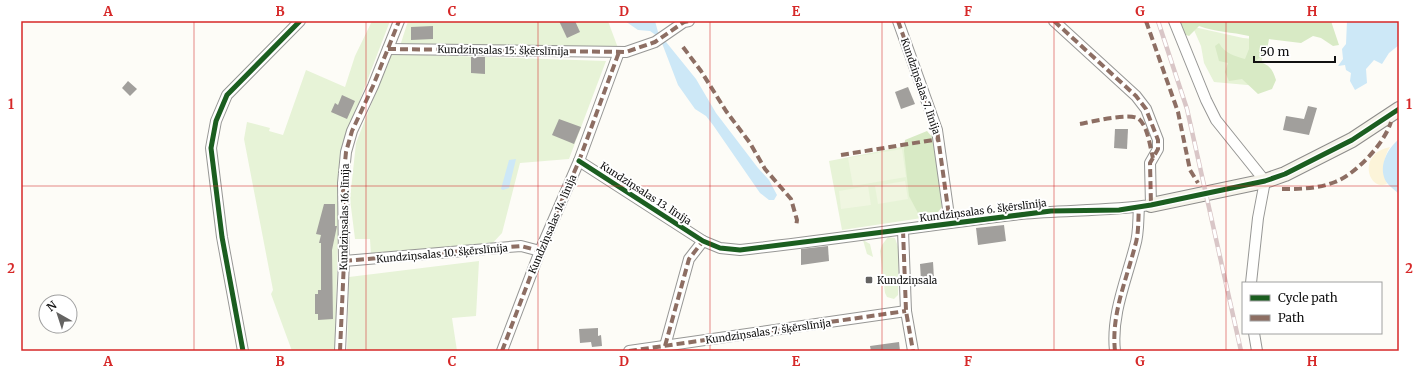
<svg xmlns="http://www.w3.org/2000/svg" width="1420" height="372" font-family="Merriweather,serif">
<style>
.green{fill:#e7f3d7}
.forest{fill:#d8eac5}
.sand{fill:#fcf4d9}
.pitch{fill:#f0f6e1}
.water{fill:#cde8f7}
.building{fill:#a19f9c}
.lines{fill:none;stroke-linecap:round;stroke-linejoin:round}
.street-casing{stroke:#979795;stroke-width:12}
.secondary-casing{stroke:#8e8d8b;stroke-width:16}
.street{stroke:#fffffe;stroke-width:10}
.secondary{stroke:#f6f4eb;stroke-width:14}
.rail-casing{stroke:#d9c6c7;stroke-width:4.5}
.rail{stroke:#fff;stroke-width:3;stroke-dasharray:9;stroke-linecap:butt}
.quiet{stroke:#8d6e63;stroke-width:4;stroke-dasharray:8 4;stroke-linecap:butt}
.cycleway-casing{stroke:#fff;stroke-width:8}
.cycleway{stroke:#1b5e20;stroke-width:5}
.grid{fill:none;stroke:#d62828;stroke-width:1;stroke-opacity:0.55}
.poi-dot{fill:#646362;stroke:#fff;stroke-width:1.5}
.labels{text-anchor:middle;stroke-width:4;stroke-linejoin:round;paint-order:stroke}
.street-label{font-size:10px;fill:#111;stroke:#fff}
.poi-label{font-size:10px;fill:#111;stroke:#fff;text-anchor:start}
.neatline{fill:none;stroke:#d62828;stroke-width:1.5}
.grid-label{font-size:13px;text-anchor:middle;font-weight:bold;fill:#d62828}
</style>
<rect width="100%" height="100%" fill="#fdfcf7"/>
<!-- green -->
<g class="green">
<polygon points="372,21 390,21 340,152 335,351 292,351 271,294 273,290 244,139 247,122 270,128 269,131 283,135 306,70 345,87 355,56"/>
<polygon points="408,21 608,21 618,48 400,46"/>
<polygon points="1194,27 1243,38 1265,40 1258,86 1214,82 1204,63 1201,46 1194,30"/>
<polygon points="391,54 606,61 569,159 520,163 502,233 490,246 371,256 370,239 355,239 350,199 356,143"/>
<polygon points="937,140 944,196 922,218 842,230 829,161"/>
<polygon points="888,237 895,238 899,250 898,295 894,299 887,297 885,293 880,251 882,245"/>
<polygon points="863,240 870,244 873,257 867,254"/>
<polygon points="479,261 476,316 452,318 457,351 347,351 349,277"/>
</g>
<!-- forest -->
<g class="forest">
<path d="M1181 21H1331L1339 45 1333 46 1321 38 1313 36 1301 43 1269 39 1267 50 1256 61C1269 64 1272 68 1276 80L1272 89 1258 94 1242 79 1229 81 1225 72 1228 63 1219 61 1215 46 1219 43C1225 54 1235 56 1245 59L1249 49V36C1232 32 1215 32 1199 26L1189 36 1181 33Z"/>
<polygon points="927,131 933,138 942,207 938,212 918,213 909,196 904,151 905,140"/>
</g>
<!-- sand -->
<path class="sand" d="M1390 147C1383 157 1382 173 1387 184 1369 192 1356 154 1390 147Z"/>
<!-- pitch -->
<g class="pitch">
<polygon points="902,149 906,177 853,186 848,158"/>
<polygon points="905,181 908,199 878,204 875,186"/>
<polygon points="868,186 871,205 841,209 839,191"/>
</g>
<!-- water -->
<g class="water">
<polygon points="625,21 655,21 658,32 696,79 716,113 758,168 769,180 777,195 774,200 769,200 760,193 713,125 706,116 695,109 678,85 660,38 650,31 638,30"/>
<polygon points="1347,21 1399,21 1399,45 1389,53 1382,64 1374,60 1366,69 1367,83 1355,90 1350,81 1351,73 1346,70 1345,65 1338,66 1343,59 1342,49 1346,44"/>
<path d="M1399 139V194C1395 190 1390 187 1387 183 1377 168 1387 149 1399 139Z"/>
<polygon points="516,159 509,188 503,190 501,189 509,160"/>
</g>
<!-- building -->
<g class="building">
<polygon points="559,21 575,21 580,32 567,38"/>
<polygon points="433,26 433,39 411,40 411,27"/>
<polygon points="471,57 485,57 485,74 471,73"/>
<polygon points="128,81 137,89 130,96 122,88"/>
<polygon points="908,87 915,104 901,109 895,92"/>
<polygon points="342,95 355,101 347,119 331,112 335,103 338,105"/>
<polygon points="1308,106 1317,108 1309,135 1283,130 1286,116 1304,119"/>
<polygon points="559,119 581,127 574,144 552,135"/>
<polygon points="1115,129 1128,129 1127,149 1114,148"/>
<polygon points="324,204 335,204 335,226 337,226 332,250 333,319 318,320 318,314 315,314 315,294 318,294 318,290 321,290 321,243 319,243 321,235 316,234"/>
<polygon points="1004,225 1006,241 978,245 976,228"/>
<polygon points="828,246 829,261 801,265 801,249"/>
<polygon points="933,262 934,279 921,280 920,264"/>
<polygon points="598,328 598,336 601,335 602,346 592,347 591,342 580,343 579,329"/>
<polygon points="899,342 900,351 871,351 870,346"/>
</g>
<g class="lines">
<defs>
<g id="street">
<polyline points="898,21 937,130 950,223"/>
<polyline points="1174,21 1206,100 1216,120 1265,181 1258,218 1251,283"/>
<polyline points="388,49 626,52 655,42 684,22 689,21"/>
<path d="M579 161 703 241 720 248 740 250C834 240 927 225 1021 214 1064 210 1108 211 1151 205L1150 163 1158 149V140L1146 109 1136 96 1054 21"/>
<polyline points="903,230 906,311 913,351"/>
<polyline points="344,261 521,246 540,251"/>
<polyline points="1254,333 1257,351"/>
<polyline points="665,346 689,259 703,241"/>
<polyline points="243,351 222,237 211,148 216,121 227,95 300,21"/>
<polyline points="340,351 344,261 343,183 346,152 352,131 373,86 399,21"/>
<polyline points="502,351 540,251 579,161 619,52"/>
<polyline points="629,351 906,311"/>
<path d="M1115 351C1111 315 1126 281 1135 246 1139 234 1138 219 1139 207"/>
</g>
<polyline id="secondary" points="1151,205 1265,181 1285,174 1352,140 1399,109"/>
</defs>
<!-- street casing -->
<use href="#street" class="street-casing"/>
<!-- secondary casing -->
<use href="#secondary" class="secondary-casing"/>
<!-- street -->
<use href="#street" class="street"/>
<!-- secondary -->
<use href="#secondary" class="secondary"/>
<defs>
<polyline id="rail" points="1158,21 1187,109 1241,351"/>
</defs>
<!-- rail casing -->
<use href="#rail" class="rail-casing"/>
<!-- rail -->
<use href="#rail" class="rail"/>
<!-- quiet -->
<g class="quiet">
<polyline points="898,21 937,130 950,223"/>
<polyline points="1054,21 1136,96 1146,109 1158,140 1158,149 1150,163 1151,205 1147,206"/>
<polyline points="1146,21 1178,112 1190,170 1198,183"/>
<polyline points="683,47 701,71 726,111 750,143 765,169 791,199 797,220 796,227"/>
<polyline points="388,49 626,52 655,42 684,22 689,21"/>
<path d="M1080 124C1091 122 1130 112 1139 119 1148 127 1150 147 1153 158"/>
<polyline points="841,155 939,139"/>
<path d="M1282 189C1300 189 1317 189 1335 182 1356 174 1384 144 1391 122"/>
<polyline points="903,230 906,311 913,351"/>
<polyline points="344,261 521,246 540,251"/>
<polyline points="665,346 689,259 703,241"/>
<polyline points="340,351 344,261 343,183 346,152 352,131 373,86 399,21"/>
<polyline points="502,351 540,251 579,161 619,52"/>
<polyline points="629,351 906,311"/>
<path d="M1115 351C1111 315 1126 281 1135 246 1139 234 1138 219 1139 207"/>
</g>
<defs>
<g id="cycleway">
<polyline points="579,161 703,241 720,248 740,250 1051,211 1119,210 1151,205 1265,181 1285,174 1352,140 1399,109"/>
<polyline points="243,351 222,237 211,148 216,121 227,95 300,21"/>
</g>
</defs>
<!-- cycleway casing -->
<use href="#cycleway" class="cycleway-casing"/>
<!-- cycleway -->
<use href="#cycleway" class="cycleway"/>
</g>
<!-- grid -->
<path class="grid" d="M194 21V351M366 21V351M538 21V351M710 21V351M882 21V351M1054 21V351M1226 21V351M21 186H1399"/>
<!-- markers -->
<rect class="poi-dot" x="865" y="276" width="8" height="8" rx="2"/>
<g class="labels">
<!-- street labels -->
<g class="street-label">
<text transform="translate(503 50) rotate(1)" y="4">Kundziņsalas 15. šķērslīnija</text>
<text transform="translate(921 86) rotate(71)" y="4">Kundziņsalas 7. līnija</text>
<text transform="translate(646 193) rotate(33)" y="4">Kundziņsalas 13. līnija</text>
<text transform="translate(983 210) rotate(-7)" y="4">Kundziņsalas 6. šķērslīnija</text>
<text transform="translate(344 217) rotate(-89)" y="4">Kundziņsalas 16. līnija</text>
<text transform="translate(552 224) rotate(-67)" y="4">Kundziņsalas 14. līnija</text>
<text transform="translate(442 253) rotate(-5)" y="4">Kundziņsalas 10. šķērslīnija</text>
<text transform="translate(768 331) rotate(-8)" y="4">Kundziņsalas 7. šķērslīnija</text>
</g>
<!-- poi labels -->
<g class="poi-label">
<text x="877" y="284">Kundziņsala</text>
</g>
</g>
<!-- border -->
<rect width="1420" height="372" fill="none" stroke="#ffffff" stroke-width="44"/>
<!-- legend -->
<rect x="1242" y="282" width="140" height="52" fill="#ffffff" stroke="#a0a0a0"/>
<rect x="1250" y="295" width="20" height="6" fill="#1b5e20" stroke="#a0a0a0"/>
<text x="1278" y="302" font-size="12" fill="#111111">Cycle path</text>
<rect x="1250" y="315" width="20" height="6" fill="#8d6e63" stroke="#a0a0a0"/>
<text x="1278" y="322" font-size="12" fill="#111111">Path</text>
<!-- north arrow -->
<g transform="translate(58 314) rotate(321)"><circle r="19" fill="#ffffff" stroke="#a0a0a0"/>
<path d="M0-3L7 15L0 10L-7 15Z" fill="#646362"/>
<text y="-6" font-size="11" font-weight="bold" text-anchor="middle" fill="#111111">N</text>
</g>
<!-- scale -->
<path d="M1254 56v6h81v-6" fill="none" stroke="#111111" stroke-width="2"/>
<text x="1260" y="56" font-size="12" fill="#111111" stroke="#ffffff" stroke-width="3" paint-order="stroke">50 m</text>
<rect x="22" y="22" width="1376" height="328" class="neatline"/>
<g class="grid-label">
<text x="108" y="16">A</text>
<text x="280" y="16">B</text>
<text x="452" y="16">C</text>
<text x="624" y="16">D</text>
<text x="796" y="16">E</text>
<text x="968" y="16">F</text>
<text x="1140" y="16">G</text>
<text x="1312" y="16">H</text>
<text x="11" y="109">1</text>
<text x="1409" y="109">1</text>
<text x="11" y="273">2</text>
<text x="1409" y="273">2</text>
<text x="108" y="366">A</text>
<text x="280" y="366">B</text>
<text x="452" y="366">C</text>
<text x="624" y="366">D</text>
<text x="796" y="366">E</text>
<text x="968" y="366">F</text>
<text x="1140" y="366">G</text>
<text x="1312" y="366">H</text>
</g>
</svg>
